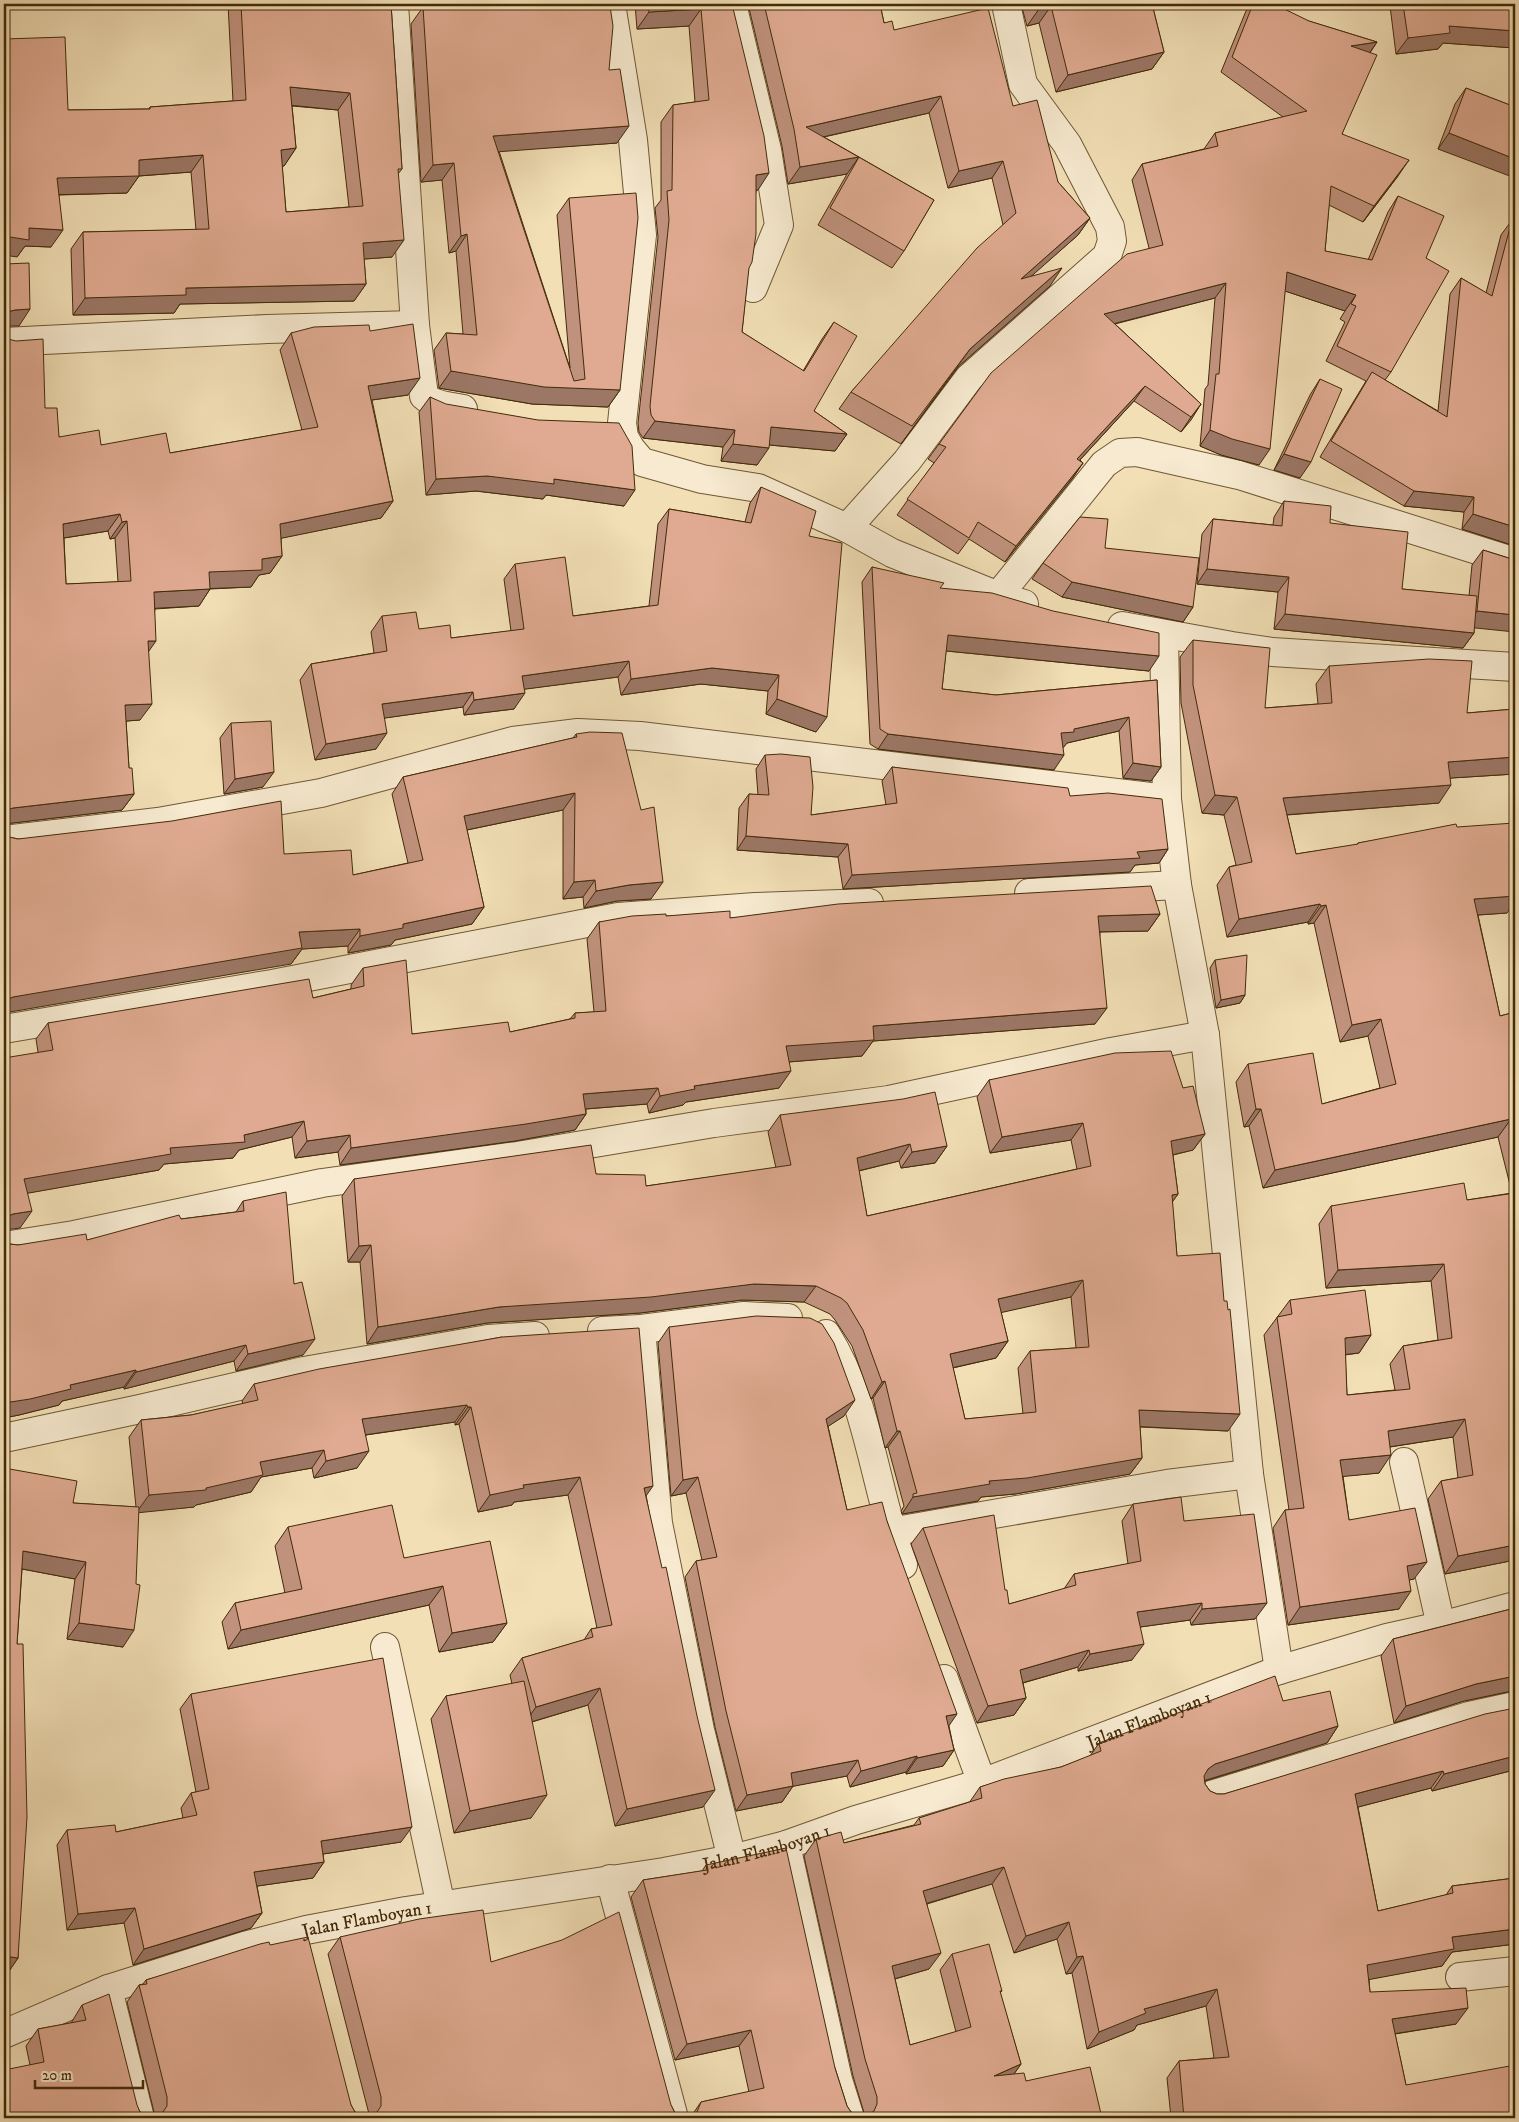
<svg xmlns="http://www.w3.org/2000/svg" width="1519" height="2122" font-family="'IM FELL DW Pica',serif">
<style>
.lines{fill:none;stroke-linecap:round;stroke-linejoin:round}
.street-casing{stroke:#6f5834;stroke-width:30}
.street{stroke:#f7ead0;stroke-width:28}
.wall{fill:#c0927d;stroke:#432b09;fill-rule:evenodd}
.shaded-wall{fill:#9c7766;stroke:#432b09}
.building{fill:#dfaa91;stroke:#432b09;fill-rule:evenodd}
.labels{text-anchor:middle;stroke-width:4;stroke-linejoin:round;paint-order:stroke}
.street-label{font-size:18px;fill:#432b09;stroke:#f7ead0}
</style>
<rect width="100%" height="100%" fill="#f2dfb6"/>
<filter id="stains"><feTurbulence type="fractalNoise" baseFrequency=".004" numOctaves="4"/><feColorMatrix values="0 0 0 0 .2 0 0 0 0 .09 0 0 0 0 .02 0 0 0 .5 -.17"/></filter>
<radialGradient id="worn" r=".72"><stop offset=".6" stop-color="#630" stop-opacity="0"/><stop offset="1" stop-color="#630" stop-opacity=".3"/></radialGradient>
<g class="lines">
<defs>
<g id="street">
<path d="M394 4 415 325 424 396C435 406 449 406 463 409"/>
<polyline points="611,4 633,140 642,235 622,423 624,437 631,449 642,462 702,479 758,488 847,528 892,553 998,596 1024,604"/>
<polyline points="732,4 767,150 779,225 753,288"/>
<polyline points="4,342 267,329 415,325"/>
<polyline points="847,528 907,461 969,378 1107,256 1112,241 1110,227 1067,144 1023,84 1006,4"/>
<polyline points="998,596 1104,464 1120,453 1137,452 1239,475 1515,562"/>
<polyline points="1122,626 1232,646 1272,652 1515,667"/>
<polyline points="1164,635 1167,799 1177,885 1205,1035 1249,1474 1279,1670"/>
<polyline points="4,840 158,822 321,793 513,741 578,733 640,736 1167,799"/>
<polyline points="1029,893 1177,885"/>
<polyline points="4,1029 272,984 618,917 755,907 869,903"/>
<polyline points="4,1246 74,1235 322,1183 517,1156 714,1123 889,1100 1111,1052 1205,1035"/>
<polyline points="641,1329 658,1523 700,1730 732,1859"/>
<polyline points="602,1331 641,1329 744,1316 788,1318"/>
<path d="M826 1334C869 1401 875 1491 903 1565"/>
<polyline points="4,1438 140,1409 304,1371 488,1339 535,1336"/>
<polyline points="1404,1462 1441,1626"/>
<polyline points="890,1532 1167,1484 1249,1474"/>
<polyline points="385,1647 441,1906"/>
<polyline points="944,1679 982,1783"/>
<polyline points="1208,1796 1469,1716 1515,1706"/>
<polyline points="786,1845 838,2080 850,2118"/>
<polyline points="610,1879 674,2118"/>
<polyline points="1460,1977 1515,1971"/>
<polyline points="108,1989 140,2118"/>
<path id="s1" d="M4 2034 108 1989 244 1946 306 1930 406 1911 664 1872 732 1859 786 1845 856 1820 982 1783 1279 1670 1387 1638 1441 1626 1515 1606"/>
</g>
</defs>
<!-- street casing -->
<use href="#street" class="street-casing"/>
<!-- street -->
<use href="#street" class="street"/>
</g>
<!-- wall -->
<g class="wall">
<path d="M228 4H391L402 169 398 174 392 257 364 259 366 284 354 301 180 304 174 313 73 315 71 249 83 232 196 230 191 172 139 176 127 193 59 195 51 247 25 246 17 257 68 110 149 109 150 107 233 101ZM292 106 338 110 349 207 286 212 282 166H284L296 148Z"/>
<polygon points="440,4 587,4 609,70 617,143 499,151 570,368 557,215 569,198 620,390 608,407 532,404 439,388 434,350 446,333 463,334 456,251 449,253 442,180 421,182 411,24 423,7 440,5"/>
<polygon points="635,4 732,4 758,190 756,190 742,332 803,371 822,339 834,322 814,411 847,434 835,451 769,445 757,465 721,461 723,447 643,438 639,432 638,423 658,237 655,208 661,200 661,122 673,105 695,102 689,26 637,29"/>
<polygon points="748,4 880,4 884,23 894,30 1013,106 1058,182 1090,218 1078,235 1031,276 1050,286 959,366 901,444 839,409 851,392 1003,225 992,178 948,188 929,113 824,137 934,200 904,251 892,268 818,225 847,174 788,184 782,146"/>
<polygon points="1021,4 1152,4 1164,52 1152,69 1056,92 1039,23 1027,26"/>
<polygon points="1251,4 1253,4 1377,42 1370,53 1342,134 1398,176 1363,222 1329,205 1325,251 1368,260 1388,212 1398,196 1426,258 1391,372 1385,380 1438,411 1450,294 1461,278 1486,293 1501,235 1512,220 1515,546 1462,529 1464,512 1404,506 1320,457 1366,381 1326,361 1345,322 1340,319 1345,311 1285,291 1259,465 1221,455 1200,446 1205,389 1208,385 1215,298 1115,324 1201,404 1181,432 1134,401 1080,460 1083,463 1072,479 1005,562 969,539 958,554 897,515 934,463 928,459 939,444 1149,248 1132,180 1142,164 1204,149 1215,133 1283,117 1221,72 1246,11"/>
<polygon points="1391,4 1515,4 1515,48 1443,43 1438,49 1396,54 1390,6"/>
<polygon points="1466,88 1515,107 1438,149 1455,104"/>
<path d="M370 331 408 395 372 400 393 501 381 518 281 538 282 556 270 573 259 575 251 587 210 589 199 606 155 609 148 652 140 720 126 721 129 768 134 794 122 810 4 824V334L45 408 59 437 101 445 170 453 302 430 280 350 291 333ZM108 531 110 539 115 538 118 582 66 584 64 538Z"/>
<polygon points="1320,379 1300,478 1274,470 1310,395"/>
<polygon points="430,397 624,506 546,495 543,499 476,491 426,495 419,412"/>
<polygon points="761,487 809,536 816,732 766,714 768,691 701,684 621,695 618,677 524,689 514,709 464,715 463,707 384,718 376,749 315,760 300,680 311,664 374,653 371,632 382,616 419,629 451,638 511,631 504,579 515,564 573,616 649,606 658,524 669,509 745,522 750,503"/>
<polygon points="1284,501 1330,523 1402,589 1469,596 1472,565 1483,550 1515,560 1474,627 1474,633 1463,648 1274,629 1278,592 1197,584 1202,534 1213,519 1273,525 1274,517"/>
<polygon points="1105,548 1193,607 1183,622 1062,597 1032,579 1043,563"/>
<polygon points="872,567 940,588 1149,671 946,651 942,689 996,695 1157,680 1161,767 1151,781 1123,778 1119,731 1067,743 1063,747 1054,770 878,749 870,744 862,582"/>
<polygon points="1193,640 1265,708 1318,704 1316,684 1329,666 1467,713 1515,709 1515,774 1450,778 1439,803 1287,815 1296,854 1356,845 1358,843 1457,827 1507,913 1478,915 1500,1016 1515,1012 1515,1560 1445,1574 1428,1499 1441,1481 1458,1478 1453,1437 1390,1447 1379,1473 1343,1476 1349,1520 1414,1579 1409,1580 1399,1609 1288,1625 1273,1528 1285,1510 1289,1510 1264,1335 1290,1300 1371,1335 1359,1353 1345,1355 1347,1395 1395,1390 1390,1364 1403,1346 1438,1340 1431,1281 1326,1288 1319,1224 1331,1206 1467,1200 1512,1193 1498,1137 1263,1188 1249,1126 1244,1127 1236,1082 1248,1064 1322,1104 1380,1088 1368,1036 1340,1042 1314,923 1308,924 1308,922 1227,937 1217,885 1229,867 1236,865 1224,815 1202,813 1181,703 1180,657"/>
<polygon points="231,723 263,787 224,794 220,738"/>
<polygon points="576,734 651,899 617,901 584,908 583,897 563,899 563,810 467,830 484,907 472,924 395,940 391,945 348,953 348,946 302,949 291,964 9,837 18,839 284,854 353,875 408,863 392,794 403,777 573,738"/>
<polygon points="765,755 811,815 886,805 882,781 892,767 1070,796 1168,849 1159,863 1135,865 1130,872 843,889 838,857 737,850 739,808 749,794 758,795 756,769"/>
<polygon points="1160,914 1148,931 1100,932 1095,1024 873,1041 862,1056 789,1062 779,1088 686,1102 683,1105 649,1113 647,1104 586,1109 586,1114 575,1130 515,1141 340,1165 338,1152 295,1158 292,1137 239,1150 233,1158 164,1164 159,1170 27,1193 20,1228 38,1052 36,1039 48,1023 313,998 351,989 351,985 363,968 412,1034 510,1032 570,1019 575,1013 594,1012 587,939 599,922 666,916 730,918"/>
<polygon points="1215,960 1245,995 1240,1003 1216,1008 1210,968"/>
<path d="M989 1080 1183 1088 1205 1134 1193 1150 1173 1155 1178 1194 1172 1202 1177 1256 1228 1431 1140 1427 1142 1458 1130 1474 1015 1494 981 1497 978 1501 902 1514 901 1511 904 1506 888 1447 885 1448 873 1398 871 1399 852 1346 835 1320 830 1314 804 1302 742 1300 640 1313 487 1323 367 1344 360 1262H348L342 1196 354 1179 596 1174 646 1186 776 1168 768 1132 780 1115 947 1146 935 1163 901 1168 899 1161 859 1171 867 1216 1077 1169 1071 1140 990 1153 977 1097ZM1071 1297 1076 1348 1030 1351 1018 1368 1023 1414 965 1419 953 1368 996 1358 1008 1341 1001 1312Z"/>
<polygon points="243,1201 294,1284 303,1355 236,1371 234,1361 124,1389 124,1387 62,1401 59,1405 19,1415 4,1418 4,1240 10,1244 18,1245 87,1240 181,1219 236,1212"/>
<polygon points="669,1327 844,1416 828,1426 847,1510 887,1521 949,1726 954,1750 943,1766 906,1774 906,1772 850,1787 847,1776 793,1786 782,1802 736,1811 715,1727 685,1577 696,1561 702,1560 686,1493 671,1496 658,1343"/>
<polygon points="502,1337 646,1495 703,1807 615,1826 588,1705 532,1722 531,1818 454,1833 431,1719 446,1696 512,1684 510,1675 522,1658 584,1640 591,1629 597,1628 568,1495 514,1502 512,1505 478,1512 459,1424 455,1425 455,1422 366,1435 357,1468 314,1478 312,1468 261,1477 251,1492 196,1505 194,1507 138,1512 123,1647 67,1639 75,1579 22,1569 17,1644 18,1958 7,1974 4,1974 4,1468 73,1503 136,1507 129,1437 141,1420 191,1415 243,1404 242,1401 254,1384"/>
<polygon points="1133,1504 1184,1521 1255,1619 1191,1625 1190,1620 1140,1627 1132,1660 1078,1671 1078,1667 1023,1683 1026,1698 1014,1715 977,1723 911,1544 923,1528 1005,1590 1009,1604 1064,1589 1074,1574 1128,1564 1122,1521"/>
<polygon points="288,1527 404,1558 507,1623 493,1642 439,1652 429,1605 228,1649 222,1622 235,1603 285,1593 275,1546"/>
<polygon points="1515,1608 1515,1691 1512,1691 1464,1701 1394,1723 1381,1656 1393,1639"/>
<polygon points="191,1694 401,1842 323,1854 324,1862 313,1878 257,1886 262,1913 251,1928 133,1965 124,1923 67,1930 57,1845 67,1830 116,1832 183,1818 181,1808 191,1793 196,1792 180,1709"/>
<polygon points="1283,1701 1338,1726 1327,1743 1205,1781 1205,1784 1210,1791 1217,1794 1224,1794 1515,1708 1515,1798 1510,1771 1432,1791 1431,1788 1358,1807 1378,1911 1446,1895 1452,1886 1515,1878 1515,1944 1452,1952 1442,1966 1369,1979 1370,1992 1456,2024 1395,2034 1406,2085 1515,2118 1171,2118 1167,2078 1179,2061 1214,2058 1206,2006 1137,2025 1134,2030 1087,2049 1072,1973 1066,1974 1057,1939 1014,1953 992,1884 927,1904 929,1969 895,1979 910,2045 956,2032 940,1970 952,1954 1002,1991 1000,1993 1021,2064 1014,2074 1026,2081 1102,2118 369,2118 369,2114 328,1954 340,1937 491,1962 671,2105 675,2113 681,2116 689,2116 692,2115 701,2102 749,2092 739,2046 675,2060 631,1897 643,1880 702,1871 706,1865 835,2068 847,2106 851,2112 858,2116 865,2116 853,2076 804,1856 816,1839 844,1843 914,1825 919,1818 969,1803 980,1787 1061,1767 1090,1756 1099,1743"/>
<polygon points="270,1945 351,2105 355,2112 361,2116 367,2116 366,2118 4,2118 30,2065 26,2046 38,2029 71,2023 82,2005 140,2112 147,2116 155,2116 127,2002 139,1985 143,1984 146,1980"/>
</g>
<!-- shaded-wall -->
<g class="shaded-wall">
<polygon points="1051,6 1039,23 1027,26 1039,9"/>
<polygon points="701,9 689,26 637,29 649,12"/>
<polygon points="1449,26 1515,31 1515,48 1443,43 1438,49 1396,54 1408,38"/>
<polygon points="1377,42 1366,58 1351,46"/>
<polygon points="1164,52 1152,69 1056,92 1068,75"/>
<polygon points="290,87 350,93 338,110 278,104"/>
<polygon points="941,96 929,113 796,143 806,127"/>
<polygon points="629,126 617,143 482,153 493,136"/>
<polygon points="1449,133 1515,159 1515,178 1438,149"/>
<polygon points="296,148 284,166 269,167 281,150"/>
<polygon points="203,155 191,172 138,176 139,176 127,193 45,195 57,178 139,160"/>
<polygon points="859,157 847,174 788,184 800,167"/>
<polygon points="1409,160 1398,176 1363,222 1374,206"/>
<polygon points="1003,161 992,178 948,188 959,171"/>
<polygon points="454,163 442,180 421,182 433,165"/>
<polygon points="769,173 758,190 744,192 756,175"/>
<polygon points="1090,218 1078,235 1009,296 1021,279"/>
<polygon points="29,228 63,230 51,247 25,246 17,257 4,255 4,236"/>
<polygon points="467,234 456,251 449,253 461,236"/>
<polygon points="404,240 392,257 351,260 363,243"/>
<polygon points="1062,268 1050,286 959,366 901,444 970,349"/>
<polygon points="1287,272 1356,295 1345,311 1276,288"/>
<polygon points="1226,283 1215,298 1093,329 1104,314"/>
<polygon points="366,284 354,301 180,304 174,313 73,315 85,298 186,288"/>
<polygon points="30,309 19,326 4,326 4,316 7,312 15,310"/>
<polygon points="451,371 620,390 608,407 532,404 439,388"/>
<polygon points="420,378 408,395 357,402 368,386"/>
<polygon points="1145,386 1134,401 1067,474 1077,459"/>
<polygon points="1201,404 1191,420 1181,432 1191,417"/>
<polygon points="655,421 735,430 723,447 643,438"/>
<polygon points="771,427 847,434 835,451 759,444"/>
<polygon points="1210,430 1270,449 1259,465 1221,455 1200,446"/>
<polygon points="733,444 769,448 757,465 721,461"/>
<polygon points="1284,454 1311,462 1300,478 1274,470"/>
<polygon points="1083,463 1072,479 1005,562 1016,546"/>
<polygon points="487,476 554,479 635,490 624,506 546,495 543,499 476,491 426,495 436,479"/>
<polygon points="1414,491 1474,497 1464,512 1404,506"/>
<polygon points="393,501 381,518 268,541 280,524"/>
<polygon points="120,514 108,531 51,540 63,524"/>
<polygon points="1473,514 1515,527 1515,546 1462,529"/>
<polygon points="127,521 115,538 110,539 122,522"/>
<polygon points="282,556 270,573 259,575 251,587 198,589 209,572 262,559"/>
<polygon points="1207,569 1289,577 1278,592 1197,584"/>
<polygon points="1072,582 1193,607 1183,622 1062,597"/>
<polygon points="210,589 199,606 142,609 154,592"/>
<polygon points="1477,611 1515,615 1515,632 1466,627"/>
<polygon points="1285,614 1474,633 1463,648 1274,629"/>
<polygon points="948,635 1159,656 1149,671 937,650"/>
<polygon points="148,641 156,641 144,658"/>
<polygon points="629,661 618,677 511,691 522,676"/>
<polygon points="712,668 779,675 768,691 701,684 621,695 631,679"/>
<polygon points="473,692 463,707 371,720 382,704"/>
<polygon points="525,693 514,709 464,715 474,700"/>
<polygon points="777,699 827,717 816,732 766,714"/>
<polygon points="152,704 140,720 113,722 125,705"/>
<polygon points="1129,717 1119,731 1067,743 1064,747 1051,748 1061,733 1074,729"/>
<polygon points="387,733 376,749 315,760 326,744"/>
<polygon points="888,734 1064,755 1054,770 878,749"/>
<polygon points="1515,757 1515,774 1436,779 1448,762"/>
<polygon points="1133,763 1161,767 1151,781 1123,778"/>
<polygon points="274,772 263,787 224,794 235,779"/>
<polygon points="1451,785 1439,803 1270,816 1283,798"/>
<polygon points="575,793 563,810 452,833 464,816"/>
<polygon points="134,794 122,810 4,824 4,814 7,810 13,808"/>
<polygon points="1215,795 1237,797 1224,815 1202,813"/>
<polygon points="746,836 848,844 838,857 737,850"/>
<polygon points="1168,849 1159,863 1135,865 1130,872 843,889 852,875"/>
<polygon points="595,880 583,897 563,899 574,882"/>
<polygon points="663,882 651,899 617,901 584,908 596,891 629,885"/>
<polygon points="1515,896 1515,901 1507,913 1462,916 1474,899"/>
<polygon points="1320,904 1308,922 1227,937 1239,919"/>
<polygon points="1326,905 1314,923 1308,924 1321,906"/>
<polygon points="484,907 472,924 395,940 391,945 348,953 360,936 403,924"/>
<polygon points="1160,914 1148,931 1087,932 1098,916"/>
<polygon points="360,929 348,946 302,949 291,964 4,1013 4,1001 13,997 299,932"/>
<polygon points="1245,995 1240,1003 1216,1008 1221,1000"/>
<polygon points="1107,1008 1095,1024 873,1041 862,1056 775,1063 786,1046 873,1026"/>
<polygon points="1381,1019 1368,1036 1340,1042 1352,1025"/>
<polygon points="791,1071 779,1088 686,1102 683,1105 649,1113 660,1096 694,1086"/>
<polygon points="658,1088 647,1104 572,1110 583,1094"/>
<polygon points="1256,1109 1261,1109 1249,1126 1244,1127"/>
<polygon points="586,1114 575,1130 515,1141 340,1165 351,1148"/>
<polygon points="1511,1119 1498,1137 1263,1188 1275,1170"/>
<polygon points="304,1121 292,1137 239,1150 233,1158 164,1164 159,1170 12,1196 24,1179 170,1148 244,1135"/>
<polygon points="1083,1123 1071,1140 990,1153 1002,1137"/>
<polygon points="1205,1134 1193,1150 1159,1158 1171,1141"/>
<polygon points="350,1135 338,1152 295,1158 307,1141"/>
<polygon points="910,1144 899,1161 845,1174 857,1158"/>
<polygon points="947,1146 935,1163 901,1168 912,1152"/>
<polygon points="1178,1194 1166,1211 1172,1195"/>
<polygon points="32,1211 20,1228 4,1230 4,1220 6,1217 13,1214"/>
<polygon points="371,1245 360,1262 348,1262 359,1246"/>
<polygon points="1444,1264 1431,1281 1326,1288 1338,1270"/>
<polygon points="1083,1280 1071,1297 986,1316 998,1299"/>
<polygon points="754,1284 816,1286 804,1302 742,1300 640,1313 487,1323 367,1344 378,1327 499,1307"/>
<polygon points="1371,1335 1359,1353 1332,1356 1345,1338"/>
<polygon points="315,1339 303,1355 236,1371 248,1354"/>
<polygon points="1008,1341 996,1358 938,1371 950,1354"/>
<polygon points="246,1345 234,1361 124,1389 136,1372"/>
<polygon points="136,1370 124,1387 62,1401 59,1405 19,1415 4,1418 4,1403 70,1385"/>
<polygon points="885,1381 873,1398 871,1399 882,1382"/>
<polygon points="855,1400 844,1416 815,1435 826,1419"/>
<polygon points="467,1405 455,1422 350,1437 362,1419"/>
<polygon points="468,1407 471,1407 459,1424 455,1425"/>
<polygon points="1139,1410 1240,1414 1228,1431 1128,1426"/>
<polygon points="1465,1419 1453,1437 1376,1449 1388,1431"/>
<polygon points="897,1431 900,1431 888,1447 885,1448"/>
<polygon points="324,1450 312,1468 261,1477 251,1492 196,1505 194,1507 136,1513 149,1495 206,1488 260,1462"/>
<polygon points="369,1451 357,1468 314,1478 326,1461"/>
<polygon points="1391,1455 1379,1473 1328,1478 1340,1460"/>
<polygon points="1142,1458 1130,1474 1015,1494 981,1497 978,1501 902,1514 913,1497 989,1481"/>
<polygon points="580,1477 568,1495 514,1502 512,1505 478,1512 490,1495 523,1485"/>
<polygon points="698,1477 686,1493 671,1496 683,1480"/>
<polygon points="653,1486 641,1503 644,1488"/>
<polygon points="1515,1545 1515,1560 1445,1574 1458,1556"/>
<polygon points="23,1551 86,1562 75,1579 12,1567"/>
<polygon points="1427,1562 1414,1579 1394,1583 1407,1566"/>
<polygon points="443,1586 429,1605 228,1649 241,1630"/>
<polygon points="1411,1591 1399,1609 1288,1625 1300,1607"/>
<polygon points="1202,1603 1190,1620 1126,1629 1137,1612"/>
<polygon points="1267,1603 1255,1619 1191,1625 1202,1609"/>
<polygon points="79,1623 134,1630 123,1647 67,1639"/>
<polygon points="507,1623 493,1642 439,1652 452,1633"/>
<polygon points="1144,1644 1132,1660 1078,1671 1090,1654"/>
<polygon points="1089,1650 1078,1667 1008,1687 1020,1670"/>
<polygon points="1515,1676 1515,1691 1512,1691 1464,1701 1394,1723 1406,1706 1476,1684"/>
<polygon points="600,1688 588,1705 524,1724 536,1707"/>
<polygon points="1026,1698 1014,1715 977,1723 988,1706"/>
<polygon points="957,1714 946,1730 946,1716"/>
<polygon points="1338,1726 1327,1743 1203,1781 1196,1786 1208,1769 1215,1764"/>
<polygon points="954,1750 943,1766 906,1774 917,1758"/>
<polygon points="917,1756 906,1772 850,1787 861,1771"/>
<polygon points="1515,1756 1515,1763 1510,1771 1432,1791 1444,1774"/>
<polygon points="858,1760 847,1776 779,1789 791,1773"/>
<polygon points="1443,1771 1431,1788 1343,1811 1355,1794"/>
<polygon points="793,1786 782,1802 736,1811 747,1795"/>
<polygon points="715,1790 703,1807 615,1826 627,1809"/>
<polygon points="547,1795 531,1818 454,1833 470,1811"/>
<polygon points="412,1827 401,1842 310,1856 321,1841"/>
<polygon points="324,1862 313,1878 244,1888 254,1872"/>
<polygon points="1004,1867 992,1884 911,1908 923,1891"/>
<polygon points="135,1908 124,1923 67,1930 78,1914"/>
<polygon points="262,1913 251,1928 133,1965 144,1949"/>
<polygon points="1069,1922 1057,1939 1014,1953 1026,1936"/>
<polygon points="1515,1929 1515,1944 1452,1952 1442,1966 1356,1982 1367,1965 1452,1937"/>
<polygon points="941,1953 929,1969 880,1983 892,1966"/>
<polygon points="4,1956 18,1958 7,1974 4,1974"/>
<polygon points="1083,1956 1072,1973 1066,1974 1077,1957"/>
<polygon points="1217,1989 1206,2006 1137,2025 1134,2030 1087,2049 1099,2032 1144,2009"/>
<polygon points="1468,2008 1456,2024 1380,2036 1392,2019"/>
<polygon points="751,2030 739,2046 675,2060 687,2044"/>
<polygon points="1021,2064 1009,2081 994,2076"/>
<polygon points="382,2113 379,2118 369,2118 371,2116"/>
</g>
<!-- building -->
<g class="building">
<path d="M241 4H391L402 169H398L404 240 363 243 366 284 186 288V295L85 298 83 232 209 229 203 155 139 160V176L57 178 63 230 29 228V240L4 236V39L65 37 68 110 150 109V107L246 100ZM290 87 350 93 363 206 286 212 281 150 296 148Z"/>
<polygon points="453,4 587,4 610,6 613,26 609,70 620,69 629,126 493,136 574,381 585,379 569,198 636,193 638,218 620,390 544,387 451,371 446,333 477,335 467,234 461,236 454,163 433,165 423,7"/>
<polygon points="648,4 732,4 764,136 769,173 756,175 756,234 752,262 749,268 742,332 804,371 834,322 857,336 814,411 847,434 771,427 769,448 733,444 735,430 655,421 651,415 650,406 669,220 667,191 672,190 673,105 709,100 701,9 649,12"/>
<polygon points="764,4 880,4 884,23 892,21 894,30 988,8 1013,106 1037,100 1058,182 1090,218 1021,279 1062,268 970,349 912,426 851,392 977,248 1016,213 1003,161 959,171 941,96 806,127 934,200 904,251 830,208 859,157 800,167 794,129"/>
<polygon points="1037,4 1152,4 1164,52 1068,75 1051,6 1039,9"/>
<polygon points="1253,4 1274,4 1309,21 1377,42 1351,46 1377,55 1342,134 1409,160 1374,206 1331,186 1325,251 1372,260 1398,196 1444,216 1426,258 1449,271 1391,372 1337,346 1356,306 1351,304 1356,295 1287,272 1270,449 1232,439 1210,430 1216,374 1219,374 1226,283 1104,314 1201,404 1191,417 1145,386 1077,459 1083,463 1016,546 978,522 969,538 907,499 946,447 939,444 991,373 1127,254 1163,245 1142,164 1218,146 1215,133 1307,111 1232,57"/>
<polygon points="1403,4 1515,4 1515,31 1449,26 1450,33 1408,38"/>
<polygon points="1466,88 1515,107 1515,159 1449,133"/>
<polygon points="1512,220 1515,221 1515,527 1473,514 1474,497 1414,491 1331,441 1372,372 1447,417 1461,278 1492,296"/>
<polygon points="29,263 30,309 15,310 7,312 4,316 4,264"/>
<path d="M413 324 420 378 368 386 393 501 280 524 282 556 262 559V570L209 572 210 589 154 592 156 641H148L152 704 125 705 129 768H132L134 794 13 808 7 810 4 814V334L8 339 16 341 43 339 45 408H57L59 437 99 430 101 445 166 433 170 453 318 427 291 333 314 327 369 325 370 331ZM120 514 122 522 127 521 131 581 66 584 63 524Z"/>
<polygon points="1320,379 1342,389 1311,462 1284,454"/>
<polygon points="430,397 446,404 538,420 619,423 632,446 635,490 554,479 554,484 487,476 436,479"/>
<polygon points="761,487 816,511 809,536 842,543 827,717 777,699 779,675 712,668 631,679 629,661 522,676 525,693 474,700 473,692 382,704 387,733 326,744 311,664 387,651 382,616 416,612 419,629 450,625 451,638 524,629 515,564 565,557 573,616 658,605 669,509 751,523"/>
<polygon points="1284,501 1331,506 1330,523 1408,532 1402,589 1477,596 1474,633 1285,614 1289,577 1207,569 1213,519 1282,526"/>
<polygon points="1080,517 1108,519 1105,548 1199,558 1193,607 1072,582 1043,563"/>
<polygon points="1483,550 1515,560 1515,615 1477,611"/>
<polygon points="872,567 944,583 940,588 992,593 1053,611 1159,633 1159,656 948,635 942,689 996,695 1157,680 1161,767 1133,763 1129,717 1074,729 1074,732 1061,733 1064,755 888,734 880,729"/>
<polygon points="1193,640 1270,648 1265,708 1332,703 1329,666 1429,659 1472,661 1467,713 1515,709 1515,757 1448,762 1451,785 1283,798 1296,854 1358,844 1358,843 1456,824 1457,827 1514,823 1515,842 1515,896 1474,899 1500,1016 1515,1012 1515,1138 1511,1119 1275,1170 1261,1109 1256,1109 1248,1064 1313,1053 1322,1104 1396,1084 1381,1019 1352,1025 1326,905 1321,906 1320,904 1239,919 1229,867 1252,862 1237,797 1215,795 1193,685"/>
<polygon points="271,721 274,772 235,779 231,723"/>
<polygon points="590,732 622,733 641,810 654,807 663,882 629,885 596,891 595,880 574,882 575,793 464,816 484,907 403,924 403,928 360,936 360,929 299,932 302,948 13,997 4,1001 4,833 9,837 18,839 172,821 281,801 284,854 351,850 353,875 423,860 403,777 577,737 576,734"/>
<polygon points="781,754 810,757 813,787 811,815 897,803 892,767 1068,788 1070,796 1108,793 1162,799 1168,849 1137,852 1140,858 852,875 848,844 746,836 749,794 769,795 765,755"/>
<polygon points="1151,886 1160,914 1098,916 1107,1008 873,1026 874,1040 786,1046 791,1071 694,1086 695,1089 660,1096 658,1088 583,1094 586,1114 526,1124 351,1148 350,1135 307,1141 304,1121 244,1135 245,1142 170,1148 171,1154 24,1179 32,1211 13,1214 6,1217 4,1220 4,1058 53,1050 48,1023 309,979 313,998 364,986 363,968 406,960 412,1034 508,1022 510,1032 575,1018 575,1013 606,1011 599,922 632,916 666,914 666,916 730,911 730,918 838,904"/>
<polygon points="1247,955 1245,995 1221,1000 1215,960"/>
<path d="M1171 1051 1183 1088 1193 1086 1205 1134 1171 1141 1178 1194 1172 1195 1177 1256 1220 1253 1224 1301H1227L1228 1310 1230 1309 1240 1414 1139 1410 1142 1458 1027 1478 989 1481 990 1484 913 1497V1494L917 1493 900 1431H897L885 1381 882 1382 863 1330 847 1303 841 1298 816 1286 754 1284 651 1297 499 1307 378 1327 371 1245 359 1246 354 1179 591 1145 596 1174 645 1175 646 1186 791 1165 780 1115 903 1099 935 1092 947 1146 912 1152 910 1144 857 1158 867 1216 1091 1166 1083 1123 1002 1137 989 1080 1115 1053ZM1083 1280 1089 1347 1030 1351 1036 1412 965 1419 950 1354 1008 1341 998 1299Z"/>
<polygon points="1464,1183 1467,1200 1515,1193 1515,1545 1458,1556 1441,1481 1473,1475 1465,1419 1388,1431 1391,1455 1340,1460 1349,1520 1415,1508 1427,1562 1407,1566 1411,1591 1300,1607 1285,1510 1304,1508 1277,1317 1292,1314 1290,1300 1365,1290 1371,1335 1345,1338 1347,1395 1410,1389 1403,1346 1452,1338 1444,1264 1338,1270 1331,1206"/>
<polygon points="286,1192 294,1284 302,1282 315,1339 248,1354 246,1345 136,1372 136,1370 70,1385 71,1389 30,1399 4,1403 4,1240 10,1244 18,1245 86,1234 87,1240 179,1215 181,1219 244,1211 243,1201"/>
<polygon points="756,1316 810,1318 822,1324 834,1343 855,1400 826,1419 847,1510 882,1502 887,1521 957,1714 946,1716 954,1750 917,1758 917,1756 861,1771 858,1760 791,1773 793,1786 747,1795 726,1711 696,1561 717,1557 698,1477 683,1480 669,1327"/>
<polygon points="639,1328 653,1486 644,1488 662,1568 666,1567 697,1716 715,1790 627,1809 600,1688 536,1707 522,1658 593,1637 591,1629 612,1625 580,1477 523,1485 524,1488 490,1495 471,1407 468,1407 467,1405 362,1419 369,1451 326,1461 324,1450 260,1462 263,1475 206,1488 206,1490 149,1495 141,1420 191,1415 258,1400 254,1384 319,1369 502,1337"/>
<polygon points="4,1468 77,1481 73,1503 139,1507 136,1584 140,1585 134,1630 79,1623 86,1562 23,1551 17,1644 23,1644 27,1817 18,1958 4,1956"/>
<polygon points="1181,1497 1184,1521 1254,1514 1267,1603 1202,1609 1202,1603 1137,1612 1144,1644 1090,1654 1089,1650 1020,1670 1026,1698 988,1706 923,1528 994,1515 1005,1590 1007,1590 1009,1604 1076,1585 1074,1574 1141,1561 1133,1504"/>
<polygon points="392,1505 404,1558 490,1541 507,1623 452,1633 443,1586 241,1630 235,1603 302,1589 288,1527"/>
<polygon points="1515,1608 1515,1676 1476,1684 1406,1706 1393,1639"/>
<polygon points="383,1658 412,1827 321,1841 324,1862 254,1872 262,1913 144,1949 135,1908 78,1914 67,1830 115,1825 116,1832 197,1815 191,1793 209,1789 191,1694"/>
<polygon points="1275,1676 1283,1701 1330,1691 1338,1726 1215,1764 1208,1769 1204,1776 1205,1784 1210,1791 1217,1794 1224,1794 1485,1714 1515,1708 1515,1756 1444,1774 1443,1771 1355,1794 1378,1911 1453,1893 1452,1886 1515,1878 1515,1929 1452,1937 1454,1949 1367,1965 1370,1992 1466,1988 1468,2008 1392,2019 1406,2085 1515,2065 1515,2118 1184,2118 1179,2061 1229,2057 1217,1989 1144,2009 1146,2013 1099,2032 1083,1956 1077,1957 1069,1922 1026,1936 1004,1867 923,1891 941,1953 892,1966 910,2045 971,2027 952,1954 989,1944 1002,1991 1000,1991 1021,2064 994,2076 1024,2073 1026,2081 1090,2067 1102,2118 384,2118 382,2113 371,2116 377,2112 381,2106 381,2097 340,1937 419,1919 483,1910 491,1962 562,1940 619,1912 671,2105 675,2113 681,2116 689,2116 697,2112 701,2102 764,2088 751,2030 687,2044 643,1880 707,1870 706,1865 786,1848 835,2068 847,2106 851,2112 858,2116 866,2116 874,2111 877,2104 877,2097 865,2059 816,1839 841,1832 844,1843 921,1824 919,1818 982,1798 980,1787 1004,1779 1061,1767 1101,1751 1099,1743"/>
<polygon points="524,1681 547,1795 470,1811 446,1696"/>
<polygon points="308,1937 351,2105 355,2112 361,2116 367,2116 357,2118 4,2118 4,2070 44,2062 38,2029 86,2020 82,2005 109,1994 137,2105 140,2112 147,2116 156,2116 163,2112 167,2106 167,2097 139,1985 147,1984 146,1980 260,1944 269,1942 270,1945"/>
</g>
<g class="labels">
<!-- street labels -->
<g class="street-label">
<text dy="6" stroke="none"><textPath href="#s1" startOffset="1192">Jalan Flamboyan 1</textPath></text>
<text dy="6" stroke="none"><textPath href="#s1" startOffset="788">Jalan Flamboyan 1</textPath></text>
<text dy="6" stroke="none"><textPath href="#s1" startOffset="382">Jalan Flamboyan 1</textPath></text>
</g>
</g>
<!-- margin -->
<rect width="1519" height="2122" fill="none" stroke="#f2dfb6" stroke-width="20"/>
<rect x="5" y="5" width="1509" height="2112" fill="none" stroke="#432b09" stroke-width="2.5"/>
<rect x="10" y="10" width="1499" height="2102" fill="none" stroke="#432b09"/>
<!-- scale -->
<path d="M35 2080v8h108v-8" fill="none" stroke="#432b09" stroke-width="2.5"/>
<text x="42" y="2080" font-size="15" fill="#432b09" stroke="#f7ead0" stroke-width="4" paint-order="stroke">20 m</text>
<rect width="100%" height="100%" filter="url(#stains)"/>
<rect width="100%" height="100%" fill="url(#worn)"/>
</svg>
